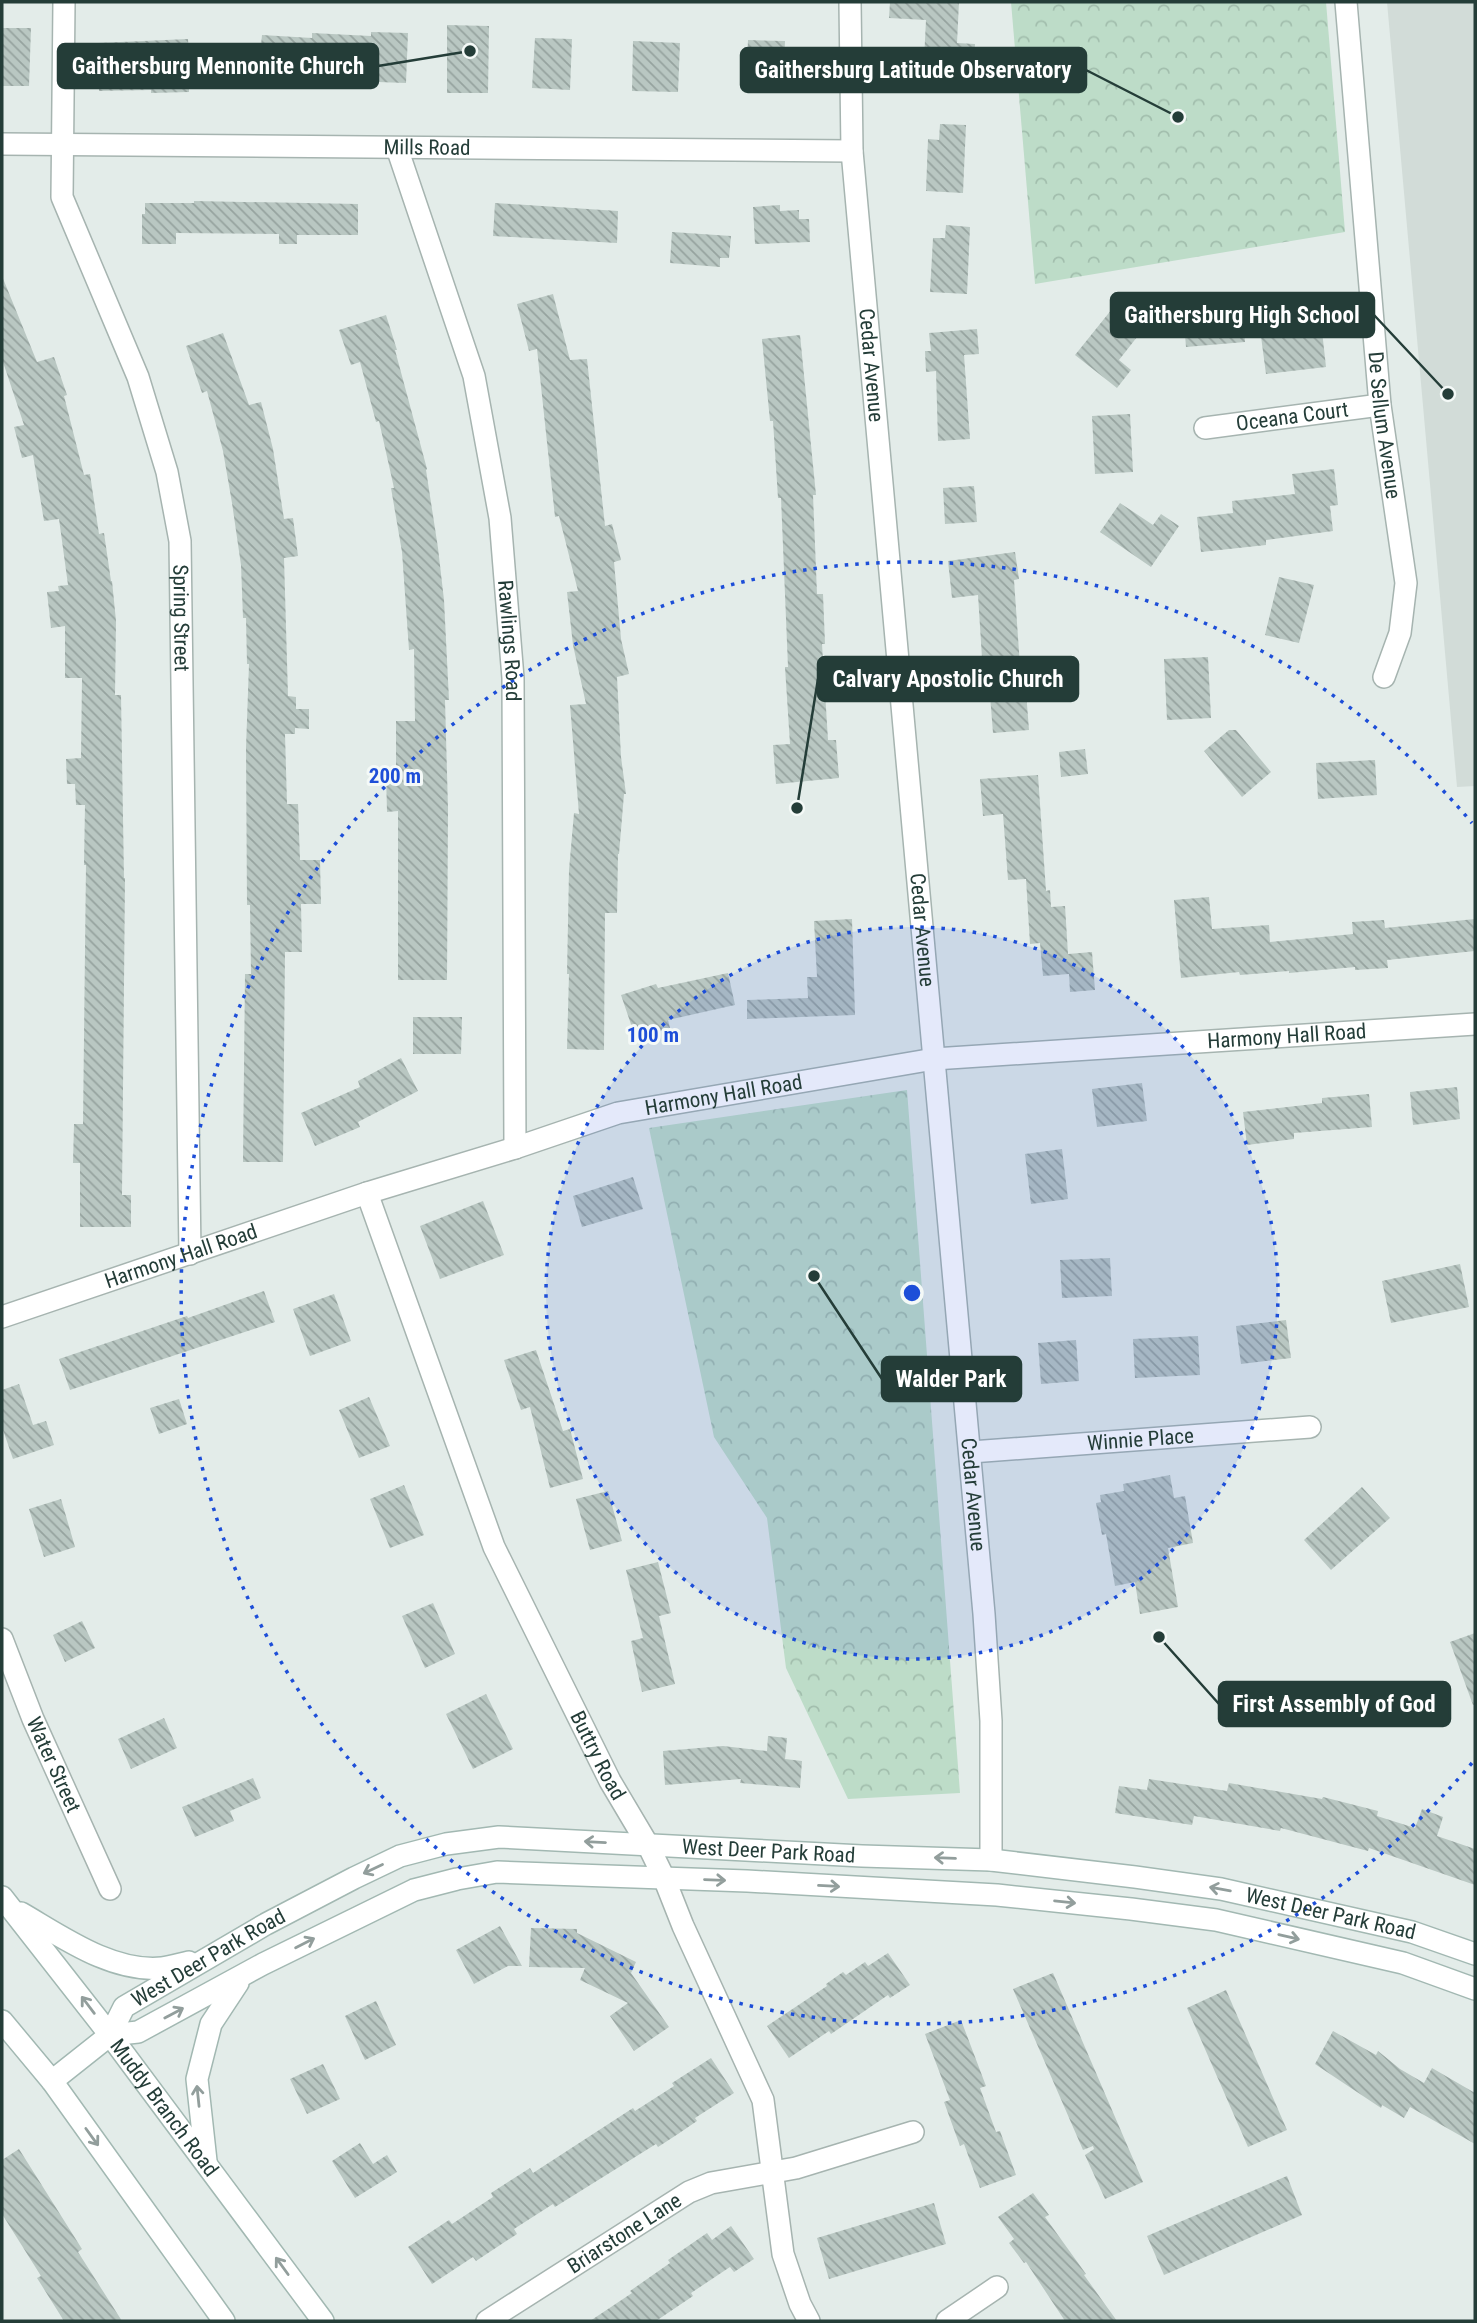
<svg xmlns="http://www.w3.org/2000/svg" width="1477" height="2323" font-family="'Roboto Condensed',sans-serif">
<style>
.built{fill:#d2dcd8}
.park{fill:url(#park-crowns)}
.building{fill:url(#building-back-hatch)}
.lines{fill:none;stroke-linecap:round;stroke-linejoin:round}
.street-casing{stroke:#a6b4b0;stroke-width:24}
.secondary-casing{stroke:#a2b8b2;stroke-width:24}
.street{stroke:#fff;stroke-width:21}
.secondary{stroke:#fff;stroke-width:21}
.oneway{stroke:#929e9c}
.ring{fill:none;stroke:#1d4ed8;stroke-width:3.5;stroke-dasharray:3.5 7}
.labels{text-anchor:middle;stroke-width:6;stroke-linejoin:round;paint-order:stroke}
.street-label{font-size:21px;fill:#243d38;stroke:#f4f9f7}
.centre{fill:#1d4ed8;stroke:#f4f9f7;stroke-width:3.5}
.ring-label{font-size:21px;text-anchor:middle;font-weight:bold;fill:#1d4ed8;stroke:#f4f9f7;stroke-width:6;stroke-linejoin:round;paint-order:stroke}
.leader{fill:none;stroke:#243d38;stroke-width:2.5}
.callout-dot{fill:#243d38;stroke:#f4f9f7;stroke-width:2.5}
.callout{fill:#243d38;stroke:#243d38;stroke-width:2.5}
.callout-label{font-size:23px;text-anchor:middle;font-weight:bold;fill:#fff}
</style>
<defs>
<pattern id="park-crowns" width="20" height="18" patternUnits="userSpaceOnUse" patternTransform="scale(1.75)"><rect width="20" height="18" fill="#bddcc8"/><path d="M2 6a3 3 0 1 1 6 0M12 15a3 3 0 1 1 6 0" fill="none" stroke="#a2bead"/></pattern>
<pattern id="building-back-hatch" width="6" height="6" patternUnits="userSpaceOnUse" patternTransform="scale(1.75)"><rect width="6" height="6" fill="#b9c7c2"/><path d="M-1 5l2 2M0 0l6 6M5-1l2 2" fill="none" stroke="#96a39f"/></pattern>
</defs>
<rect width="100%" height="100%" fill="#e3ece9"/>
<!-- built -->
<polygon class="built" points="1387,2 1475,2 1475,786 1457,787"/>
<!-- park -->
<g class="park">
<polygon points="1011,2 1326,2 1345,232 1035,284"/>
<polygon points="907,1090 960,1793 848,1799 786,1668 767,1518 714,1437 649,1128"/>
</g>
<!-- building -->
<g class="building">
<polygon points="890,2 959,2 957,43 975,44 973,82 923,80 926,20 889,18"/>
<polygon points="447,25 489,26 488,93 447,93"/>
<polygon points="2,28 31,28 29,86 2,86"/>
<polygon points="371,32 408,33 406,83 292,79 291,84 240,81 240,86 189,86 189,92 151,93 151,90 99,91 98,43 188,39 189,55 260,55 262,35 312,38 312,33 371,36"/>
<polygon points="535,38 572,39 570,90 532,88"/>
<polygon points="748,40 785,41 783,91 746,90"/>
<polygon points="633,41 680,43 678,92 632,91"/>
<polygon points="940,124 966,125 963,193 926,191 928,139 939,140"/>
<polygon points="194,201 358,204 358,235 297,235 297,244 279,244 279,234 176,233 176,244 142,244 142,214 145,214 145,203 194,203"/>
<polygon points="495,203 618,211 617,243 493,236"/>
<polygon points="780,205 780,211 799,210 799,219 809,219 810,242 755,244 753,207"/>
<polygon points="946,225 970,227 967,294 930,292 933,238 945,238"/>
<polygon points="672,232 731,236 729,258 720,258 720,267 670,263"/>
<polygon points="2,276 37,362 54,357 67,395 64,396 84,475 90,474 99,534 104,533 111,581 112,581 116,621 115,695 121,695 124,878 125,878 122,1195 131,1195 131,1227 80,1227 80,1163 73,1163 74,1124 83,1124 86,865 84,865 85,805 76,805 75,784 67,784 66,759 81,758 82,678 65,678 65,626 51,628 47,592 59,591 58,586 68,585 59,519 44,521 33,455 22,458 14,427 24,425 2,359"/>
<polygon points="553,294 570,360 587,359 605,526 612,524 621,560 614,562 621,639 629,674 617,677 621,757 626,794 624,794 619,854 618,854 617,913 605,913 604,1050 567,1049 569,974 567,974 569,870 574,813 579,814 570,705 586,704 573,645 567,592 578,591 559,516 555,517 537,349 529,351 517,304"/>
<polygon points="1220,307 1221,316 1243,315 1245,342 1186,347 1183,310"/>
<polygon points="1112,309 1141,332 1119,360 1131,370 1117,388 1075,355"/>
<polygon points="386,315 397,350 395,350 427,469 426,470 438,548 444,600 449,700 445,700 448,809 447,980 398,980 398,811 387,812 386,773 396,773 396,721 415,721 414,649 409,650 402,552 391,488 394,488 379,421 376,422 360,362 351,365 339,330"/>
<polygon points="1321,322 1326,367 1266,374 1260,329"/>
<polygon points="977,329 979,354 964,355 970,439 938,441 936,371 926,372 925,351 931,351 929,333"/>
<polygon points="223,333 249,405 261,402 273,449 284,519 293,518 298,556 284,558 288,696 296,697 296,709 309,709 309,729 295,728 295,734 285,734 287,804 298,804 300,860 320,860 321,904 301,904 302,952 285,952 283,1162 243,1162 245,974 251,974 250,905 247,905 246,748 249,664 247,664 246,618 243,618 241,565 232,503 223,451 207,391 202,393 186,346"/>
<polygon points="800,335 816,495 813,495 817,594 823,594 825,644 822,644 828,740 836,740 839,778 776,784 773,745 790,744 785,667 788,667 781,498 778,498 773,421 770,421 762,339"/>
<polygon points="1130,414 1133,472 1095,474 1092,416"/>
<polygon points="1334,469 1338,505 1330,506 1333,531 1266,540 1266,545 1201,552 1197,517 1233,513 1232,501 1295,494 1292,474"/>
<polygon points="974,486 977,522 945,524 943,488"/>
<polygon points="1120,503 1153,525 1161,514 1179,526 1151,567 1100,532"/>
<polygon points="1015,552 1019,579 1014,580 1020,666 1024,666 1029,730 993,733 987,657 982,658 978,595 952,598 948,561"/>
<polygon points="1279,577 1314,585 1299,643 1265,635"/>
<polygon points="1208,657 1211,718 1167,720 1164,659"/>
<polygon points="1229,730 1236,730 1271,772 1242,797 1204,751"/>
<polygon points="1085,749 1088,774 1061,777 1059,752"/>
<polygon points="1375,760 1377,795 1318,799 1316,763"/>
<polygon points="1038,775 1046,891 1050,890 1051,907 1065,906 1068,954 1092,952 1095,990 1070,992 1069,974 1043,976 1040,943 1030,944 1026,879 1008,880 1003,814 983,816 980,779"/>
<polygon points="1209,897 1212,929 1269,925 1270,942 1353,934 1352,922 1384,920 1385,928 1475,919 1475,951 1387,960 1388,968 1355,970 1355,967 1289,973 1289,971 1240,975 1239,972 1181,978 1174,900"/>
<polygon points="852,919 855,1015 747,1019 747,1000 808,998 807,977 817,977 814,921"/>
<polygon points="728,973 735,1005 668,1020 670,1028 636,1039 621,995 656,984 658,988"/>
<polygon points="413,1017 462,1017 461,1054 413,1054"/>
<polygon points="401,1058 418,1091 358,1122 360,1127 315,1146 301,1113 360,1087 358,1081"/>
<polygon points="1142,1083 1147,1121 1097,1127 1092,1089"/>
<polygon points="1457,1087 1460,1119 1413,1125 1410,1092"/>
<polygon points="1369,1094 1372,1127 1294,1133 1294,1139 1247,1145 1243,1112 1322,1103 1322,1098"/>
<polygon points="1062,1149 1068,1199 1031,1204 1025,1154"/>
<polygon points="633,1177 643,1209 582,1227 573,1196"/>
<polygon points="483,1201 504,1255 440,1279 420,1226"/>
<polygon points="1110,1258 1112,1296 1062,1298 1060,1260"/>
<polygon points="1460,1264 1469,1307 1391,1323 1382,1281"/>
<polygon points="264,1291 275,1322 70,1390 59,1359 187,1316 188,1318"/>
<polygon points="334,1294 351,1341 310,1356 293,1309"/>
<polygon points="1286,1320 1291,1358 1241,1364 1236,1326"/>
<polygon points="1198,1336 1200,1375 1135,1378 1133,1339"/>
<polygon points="1076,1340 1079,1381 1041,1384 1038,1343"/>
<polygon points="536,1350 563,1431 570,1429 583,1479 550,1488 530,1407 521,1410 504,1360"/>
<polygon points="19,1384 33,1425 46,1421 54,1445 13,1459 2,1427 2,1390"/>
<polygon points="369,1397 390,1446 359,1458 339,1410"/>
<polygon points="179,1399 187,1424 159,1434 150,1408"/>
<polygon points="1170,1475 1174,1498 1185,1496 1193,1543 1168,1548 1178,1607 1140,1614 1135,1582 1115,1586 1106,1534 1102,1535 1096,1503 1101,1502 1100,1495 1124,1491 1123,1484"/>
<polygon points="404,1485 424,1535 390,1548 370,1499"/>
<polygon points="1362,1487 1390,1518 1331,1570 1304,1540"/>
<polygon points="608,1491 622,1541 590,1550 576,1499"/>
<polygon points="61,1499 75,1547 44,1557 29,1509"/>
<polygon points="658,1562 671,1613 659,1616 675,1684 642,1692 631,1641 643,1638 626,1570"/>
<polygon points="433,1603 455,1654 425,1668 402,1616"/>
<polygon points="82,1621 95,1648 65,1662 53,1635"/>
<polygon points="1475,1633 1475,1704 1473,1705 1450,1642"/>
<polygon points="486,1694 513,1749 473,1769 446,1714"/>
<polygon points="164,1718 177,1748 131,1769 118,1739"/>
<polygon points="768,1736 787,1738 785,1759 802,1761 800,1788 740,1783 741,1779 665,1785 663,1751 723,1746 767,1751"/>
<polygon points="253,1778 261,1798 230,1811 234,1821 195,1837 182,1807"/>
<polygon points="1149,1779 1227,1791 1229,1783 1322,1799 1323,1797 1378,1811 1377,1816 1415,1828 1422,1809 1443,1817 1437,1836 1475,1849 1475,1885 1369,1848 1368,1851 1281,1828 1280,1831 1194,1816 1192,1825 1115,1813 1119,1786 1147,1790"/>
<polygon points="500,1926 522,1966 508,1966 474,1984 456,1950"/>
<polygon points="531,1928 577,1929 577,1933 636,1962 631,1973 669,2027 634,2051 610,2016 628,2003 580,1980 585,1968 529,1967"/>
<polygon points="888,1953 910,1985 890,1998 888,1995 831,2034 829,2031 789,2058 767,2026 827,1986 826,1984 843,1972 846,1975 865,1962 868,1966"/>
<polygon points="1053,1973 1143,2182 1105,2199 1085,2155 1094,2149 1093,2146 1083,2150 1013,1989"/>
<polygon points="1226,1990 1287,2130 1248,2147 1187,2008"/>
<polygon points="376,2001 396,2045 365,2060 345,2016"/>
<polygon points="961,2020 986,2086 980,2088 996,2132 1000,2131 1016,2175 980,2188 964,2144 960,2146 944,2102 950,2100 925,2034"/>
<polygon points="1333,2031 1376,2055 1378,2051 1400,2069 1424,2083 1432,2068 1475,2093 1475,2144 1410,2107 1404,2118 1382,2105 1381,2108 1315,2064"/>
<polygon points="711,2058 734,2093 695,2118 697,2121 678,2134 658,2147 656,2144 555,2207 553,2204 514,2229 517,2234 476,2261 473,2257 432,2284 408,2247 449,2220 452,2224 493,2197 491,2193 530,2168 533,2173 633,2108 635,2111 674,2086 672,2083"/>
<polygon points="323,2064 340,2099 307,2114 290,2079"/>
<polygon points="360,2143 373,2164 387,2155 397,2172 355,2198 332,2161"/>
<polygon points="19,2149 82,2249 78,2252 122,2321 64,2321 37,2278 41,2276 2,2214 2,2160"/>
<polygon points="1287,2176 1302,2215 1164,2275 1147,2236"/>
<polygon points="1033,2193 1049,2215 1045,2217 1086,2274 1084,2275 1117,2321 1065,2321 1026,2262 1024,2263 1009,2243 1014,2239 998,2217"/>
<polygon points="934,2203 946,2244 829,2279 817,2238"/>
<polygon points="731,2226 754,2259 734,2272 730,2267 691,2293 693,2296 656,2321 590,2321 632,2293 630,2291 670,2263 668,2260 707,2233 712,2240"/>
</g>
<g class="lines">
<defs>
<g id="street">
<path id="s1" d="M64 2 62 197 138 377 167 472 180 541 190 1254"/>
<path id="s2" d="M850 2 852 151 984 1614 991 1721V1860"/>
<path id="s3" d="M1346 2 1380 405 1406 583 1400 633 1384 677"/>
<path id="s4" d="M2 144 852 151"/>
<path id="s5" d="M397 148 474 376 500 518 513 678 515 1148"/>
<path id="s6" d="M1205 428 1380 405"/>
<path id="s7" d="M367 1193 494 1547 610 1781 648 1845 664 1878 683 1926 763 2100 783 2254 800 2304 809 2321"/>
<path id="s8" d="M2 1317 367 1193 515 1148 618 1113 934 1059 1475 1024"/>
<path id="s9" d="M971 1452 1310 1427"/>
<path id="s10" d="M2 1639 33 1719 110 1889"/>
<path id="s11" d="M487 2321 689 2192 711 2183 796 2168 913 2132"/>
<polyline points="947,2321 997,2287"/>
</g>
<g id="secondary">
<path id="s12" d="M2 1897 110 2035 323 2321"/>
<path d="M21 1913C61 1936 112 1973 162 1968 171 1967 180 1964 189 1962"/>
<polyline points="2,2021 52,2081 224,2321"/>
<polyline points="110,2035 138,2032 263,1964 414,1890 457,1879 497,1872 747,1881 997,1895 1131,1909 1216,1920 1403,1963 1475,1989"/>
<path id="s13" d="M52 2081 110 2035 124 2007 266 1924 354 1878 400 1856 446 1844 499 1837 862 1856 991 1860 1135 1877 1221 1889 1412 1932 1475 1954"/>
<polyline points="206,2161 197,2079 211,2024 238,1983"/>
</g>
</defs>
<!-- street casing -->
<use href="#street" class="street-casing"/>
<!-- secondary casing -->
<use href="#secondary" class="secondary-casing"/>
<!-- street -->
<use href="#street" class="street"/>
<!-- secondary -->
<use href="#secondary" class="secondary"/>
</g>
<!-- one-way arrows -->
<defs><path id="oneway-shaft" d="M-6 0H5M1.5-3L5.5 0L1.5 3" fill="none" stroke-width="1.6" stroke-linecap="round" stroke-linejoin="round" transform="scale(1.75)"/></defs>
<g class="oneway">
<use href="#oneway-shaft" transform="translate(595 1842) rotate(-177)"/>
<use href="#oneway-shaft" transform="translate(945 1858) rotate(-178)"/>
<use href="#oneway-shaft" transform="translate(373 1869) rotate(155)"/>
<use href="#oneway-shaft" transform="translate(715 1880) rotate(2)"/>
<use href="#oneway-shaft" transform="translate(829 1886) rotate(3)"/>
<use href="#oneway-shaft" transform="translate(1220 1889) rotate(-170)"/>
<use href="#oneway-shaft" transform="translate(1065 1902) rotate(6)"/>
<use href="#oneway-shaft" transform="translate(1289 1937) rotate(13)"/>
<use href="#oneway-shaft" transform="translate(305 1943) rotate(-27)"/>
<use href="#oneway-shaft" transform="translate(88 2005) rotate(-127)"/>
<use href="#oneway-shaft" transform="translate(174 2013) rotate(-28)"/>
<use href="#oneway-shaft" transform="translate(198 2096) rotate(-96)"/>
<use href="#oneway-shaft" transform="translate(92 2137) rotate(54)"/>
<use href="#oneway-shaft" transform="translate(282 2266) rotate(-126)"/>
</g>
<!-- distance rings -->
<circle cx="912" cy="1293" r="366" fill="#1d4ed8" fill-opacity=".12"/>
<g class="ring">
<circle cx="912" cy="1293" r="366"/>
<path d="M1472 1763A731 731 0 1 1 1472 823"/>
</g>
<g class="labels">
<!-- street labels -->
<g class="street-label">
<text dy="7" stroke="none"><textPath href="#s4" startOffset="425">Mills Road</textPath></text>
<text dy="7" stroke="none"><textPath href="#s2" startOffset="364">Cedar Avenue</textPath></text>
<text dy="7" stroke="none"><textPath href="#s6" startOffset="88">Oceana Court</textPath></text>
<text dy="7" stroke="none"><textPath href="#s3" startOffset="425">De Sellum Avenue</textPath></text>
<text dy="7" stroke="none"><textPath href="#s1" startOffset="637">Spring Street</textPath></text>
<text dy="7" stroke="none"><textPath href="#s5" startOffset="508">Rawlings Road</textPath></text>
<text dy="7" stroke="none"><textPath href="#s2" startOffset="931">Cedar Avenue</textPath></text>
<text dy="7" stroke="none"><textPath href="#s8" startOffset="1323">Harmony Hall Road</textPath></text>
<text dy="7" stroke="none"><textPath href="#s8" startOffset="756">Harmony Hall Road</textPath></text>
<text dy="7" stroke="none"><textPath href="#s8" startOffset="189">Harmony Hall Road</textPath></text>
<text dy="7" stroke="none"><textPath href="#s9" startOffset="170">Winnie Place</textPath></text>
<text dy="7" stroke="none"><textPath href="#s2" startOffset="1498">Cedar Avenue</textPath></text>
<text dy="7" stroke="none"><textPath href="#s7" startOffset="609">Buttry Road</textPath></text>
<text dy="7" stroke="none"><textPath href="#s10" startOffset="136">Water Street</textPath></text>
<text dy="7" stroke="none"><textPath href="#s13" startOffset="791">West Deer Park Road</textPath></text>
<text dy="7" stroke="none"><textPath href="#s13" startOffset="1358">West Deer Park Road</textPath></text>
<text dy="7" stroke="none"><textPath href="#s13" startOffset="203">West Deer Park Road</textPath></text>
<text dy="7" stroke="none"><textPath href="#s12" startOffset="266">Muddy Branch Road</textPath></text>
<text dy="7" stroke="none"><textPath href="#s11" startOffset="163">Briarstone Lane</textPath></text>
</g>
</g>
<circle cx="912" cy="1293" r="10" class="centre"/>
<g class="ring-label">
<text x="395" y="783">200 m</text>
<text x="653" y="1042">100 m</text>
</g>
<!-- callouts -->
<path class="leader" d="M470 51L378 66M1178 117L1086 70M1448 394L1374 315M797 808L818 679M814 1276L882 1379M1159 1637L1219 1704"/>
<g class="callout-dot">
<circle cx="470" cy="51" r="7"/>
<circle cx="1178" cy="117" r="7"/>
<circle cx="1448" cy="394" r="7"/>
<circle cx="797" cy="808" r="7"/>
<circle cx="814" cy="1276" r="7"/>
<circle cx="1159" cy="1637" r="7"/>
</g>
<g class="callout">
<rect x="58" y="44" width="320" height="44" rx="7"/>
<rect x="741" y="48" width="345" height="44" rx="7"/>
<rect x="1111" y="293" width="263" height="44" rx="7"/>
<rect x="818" y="657" width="260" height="44" rx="7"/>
<rect x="882" y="1357" width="139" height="44" rx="7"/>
<rect x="1219" y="1682" width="231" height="44" rx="7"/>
</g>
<g class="callout-label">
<text x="218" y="74">Gaithersburg Mennonite Church</text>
<text x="913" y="78">Gaithersburg Latitude Observatory</text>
<text x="1242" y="323">Gaithersburg High School</text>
<text x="948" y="687">Calvary Apostolic Church</text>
<text x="951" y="1387">Walder Park</text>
<text x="1334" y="1712">First Assembly of God</text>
</g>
<!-- border -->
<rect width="1477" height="2323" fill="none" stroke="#243d38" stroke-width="7"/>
</svg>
